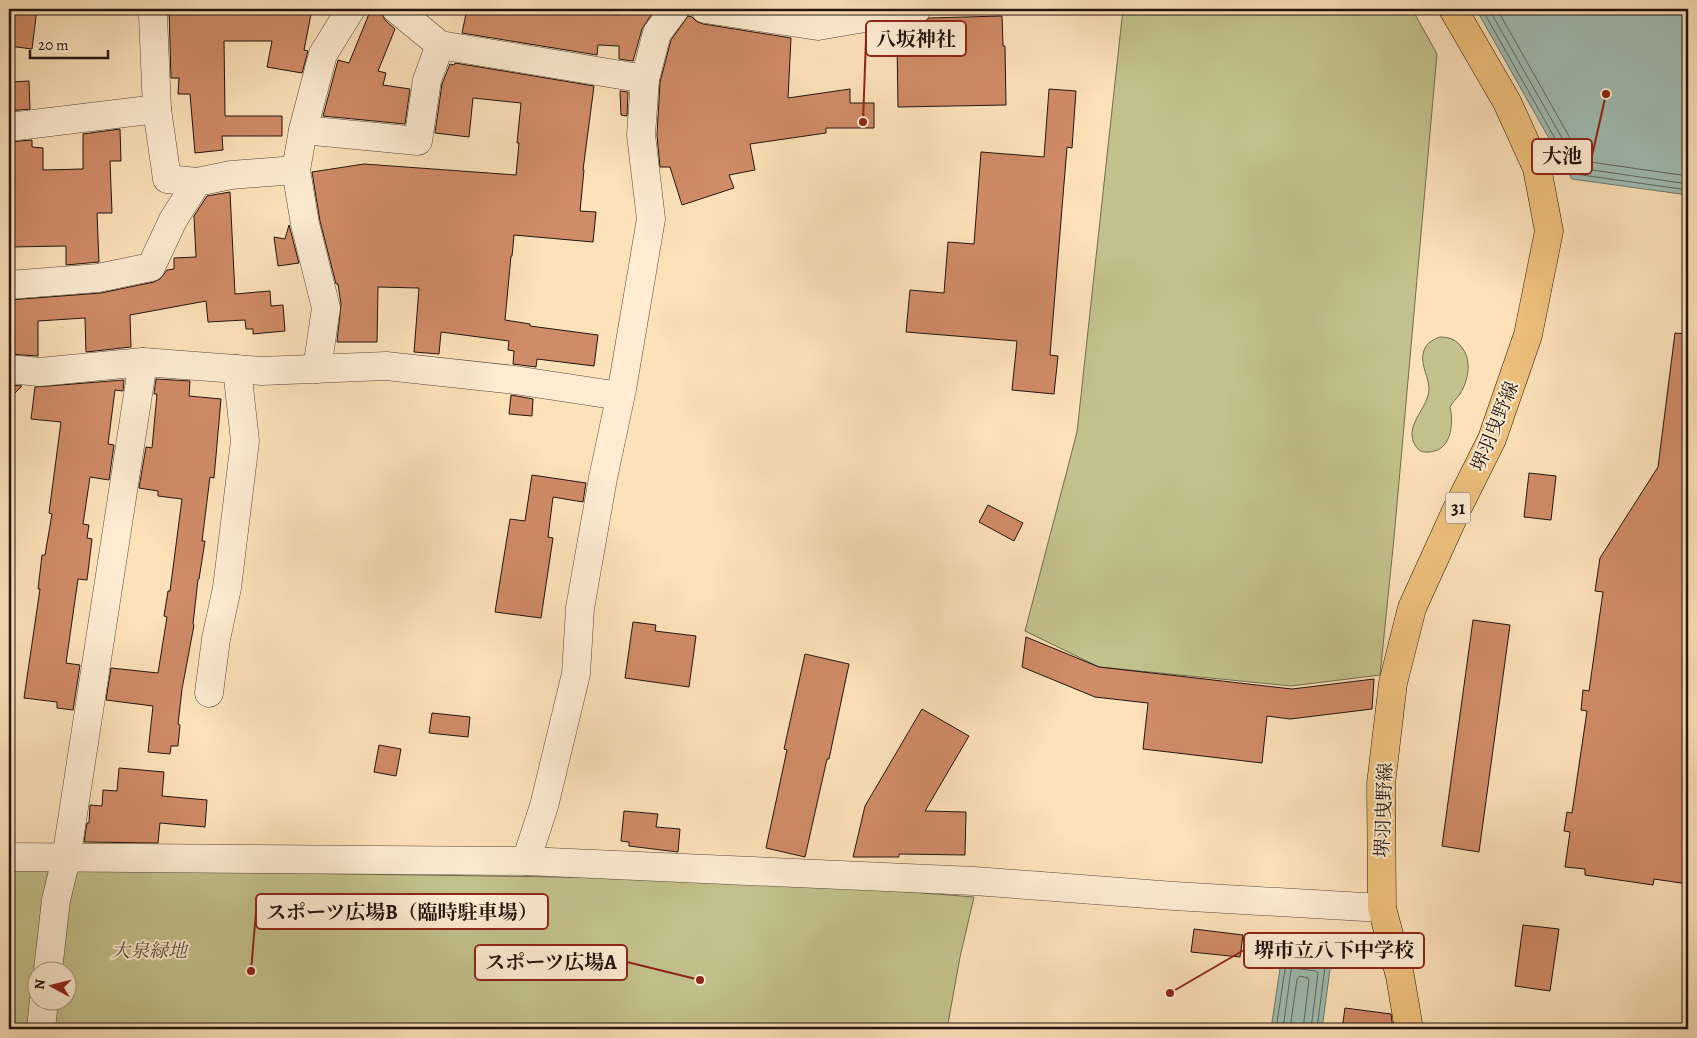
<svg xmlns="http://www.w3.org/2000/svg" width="1697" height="1038" font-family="Alegreya,'Noto Serif JP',serif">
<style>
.green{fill:#c3c28c;stroke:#726b4e;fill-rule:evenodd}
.water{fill:#9fbdb2;stroke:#6c7971}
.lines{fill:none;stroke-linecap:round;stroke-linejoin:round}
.shore{stroke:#606860;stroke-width:1}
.building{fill:#d08b67;stroke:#20140f}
.minor-casing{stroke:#57473a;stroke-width:29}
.major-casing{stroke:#20140f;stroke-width:29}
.minor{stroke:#fdecd2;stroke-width:28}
.major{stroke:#eec07c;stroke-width:28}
.labels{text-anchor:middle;stroke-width:4;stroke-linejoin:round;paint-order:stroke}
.shield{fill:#fdecd2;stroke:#62554a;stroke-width:1}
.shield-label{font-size:18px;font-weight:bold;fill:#20140f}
.street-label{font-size:19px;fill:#20140f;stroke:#fdecd2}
.park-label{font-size:19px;font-style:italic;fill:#59513b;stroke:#fdecd2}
.leader{fill:none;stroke:#8f2418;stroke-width:2}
.callout-dot{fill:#8f2418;stroke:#fdecd2;stroke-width:2}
.callout{fill:#fdecd2;stroke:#8f2418;stroke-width:2}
.callout-label{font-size:20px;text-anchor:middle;font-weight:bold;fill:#20140f}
</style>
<rect width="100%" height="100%" fill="#fce1b9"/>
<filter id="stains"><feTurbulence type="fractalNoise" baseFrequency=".004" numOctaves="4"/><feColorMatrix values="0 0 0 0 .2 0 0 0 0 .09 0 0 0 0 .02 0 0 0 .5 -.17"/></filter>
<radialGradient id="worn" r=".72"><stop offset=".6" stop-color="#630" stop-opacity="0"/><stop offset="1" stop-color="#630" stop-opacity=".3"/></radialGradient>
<!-- green -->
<g class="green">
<polygon points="1123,9 1412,9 1437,54 1394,538 1380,675 1291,686 1099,667 1025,631 1077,432"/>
<path d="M1440 337C1450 337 1457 340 1463 349 1472 362 1468 381 1460 394 1456 399 1453 402 1450 407 1454 425 1451 451 1429 452 1422 453 1417 450 1414 443 1405 424 1429 407 1429 389 1429 376 1418 362 1425 348 1427 343 1434 339 1440 337Z"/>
<path d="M9 869 759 880 974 897 960 957 947 1029H9ZM38 970H68V1000H38Z"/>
</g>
<!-- water -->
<g class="water">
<polygon points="1476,9 1688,9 1688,195 1572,179"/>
<polygon points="1282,955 1331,962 1322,1029 1271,1029"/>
</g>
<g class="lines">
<!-- shore -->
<g class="shore">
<polyline points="1482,9 1575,174 1688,190"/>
<polyline points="1489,9 1579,168 1688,184"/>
<polyline points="1497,9 1583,161 1688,176"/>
<polyline points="1276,1029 1286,963 1288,961 1325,967 1317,1029"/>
<polyline points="1283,1029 1291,970 1293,968 1316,971 1318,973 1311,1029"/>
<polyline points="1290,1029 1297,979 1300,976 1308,978 1309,980 1303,1029"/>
</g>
</g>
<!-- building -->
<g class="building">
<polygon points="9,9 37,9 32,49 9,46"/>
<polygon points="169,9 312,9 304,50 308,51 302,73 267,67 272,41 224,41 225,116 282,116 282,136 222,136 223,150 195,153 190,94 178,94 179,78 171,78"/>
<polygon points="371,9 381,9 382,15 386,21 395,29 378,71 386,73 383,85 410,89 405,124 323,116 338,60 349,63"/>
<polygon points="467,9 575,9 617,15 617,9 652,9 652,12 653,12 642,29 633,61 619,59 619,46 598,45 597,55 462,33"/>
<polygon points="688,16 692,17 696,21 703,24 791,38 788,98 850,89 850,103 874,103 874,128 826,128 826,133 750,144 755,170 729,175 734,188 682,205 670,167 660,167 657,135 660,82 671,40"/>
<polygon points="1002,16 1003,46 1005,46 1006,105 898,107 897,42 895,42 894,29 920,24 929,18"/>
<polygon points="455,63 594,86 583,170 584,170 580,211 596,212 593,242 514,235 512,256 511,256 505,320 530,324 530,326 598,335 594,366 537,359 536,367 513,364 514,351 508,350 509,341 441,332 439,354 414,352 419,288 378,287 377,342 337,342 341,304 338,284 336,284 320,221 312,172 364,164 516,175 519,143 517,143 521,103 473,98 469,137 435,133 442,84 450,64 454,65"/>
<polygon points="29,81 30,109 9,111 9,82"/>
<polygon points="1049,89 1076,91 1072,148 1067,147 1050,355 1058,356 1054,394 1012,390 1017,341 906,332 910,290 944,293 948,242 974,244 981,152 1044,157"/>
<polygon points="620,91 628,92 627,116 621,115"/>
<polygon points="120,129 121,161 110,161 112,213 97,213 99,262 66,265 66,246 9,247 9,142 32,140 32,147 43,148 43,170 83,169 83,134"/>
<polygon points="230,192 235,294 270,291 271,306 283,305 285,331 253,334 253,329 246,329 245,320 208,322 206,301 130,315 131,347 86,352 85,318 38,321 38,356 9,354 9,300 101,293 154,282 160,279 167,270 174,269 174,258 196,257 194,216 207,196"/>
<polygon points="289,225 299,263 278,266 274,237 285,239"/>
<polygon points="1675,333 1688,334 1688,884 1654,879 1653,885 1585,875 1585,869 1565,867 1570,832 1564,831 1567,812 1572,813 1587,711 1581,710 1583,690 1589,691 1603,592 1595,591 1600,558 1658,467"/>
<polygon points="156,379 190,381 189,396 221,399 214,478 210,477 202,541 205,541 199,579 198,579 193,624 194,625 182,689 178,724 180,725 178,746 171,746 170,754 148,752 153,706 106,700 111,668 158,673 167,617 164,616 168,591 170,591 182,499 158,496 158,491 139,488 146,447 152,448 157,394 154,394"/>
<polygon points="124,380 123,391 115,390 108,444 114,445 109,480 90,477 83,524 89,525 87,538 92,539 87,580 78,579 66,663 80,665 73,710 57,708 57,702 24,698 40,589 38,589 42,555 45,555 52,514 49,513 61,422 31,419 35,387"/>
<polygon points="9,385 22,386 9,399"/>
<polygon points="511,395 533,399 532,416 509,414"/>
<polygon points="1529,473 1556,476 1551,520 1524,517"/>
<polygon points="532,475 586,483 583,502 553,497 548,537 553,538 541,618 495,612 510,519 525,521"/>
<polygon points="988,505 1023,523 1014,541 979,522"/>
<polygon points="1473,620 1510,625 1479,852 1442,846"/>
<polygon points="633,622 656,625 655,631 696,636 689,687 625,678"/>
<polygon points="1026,637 1099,667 1292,689 1374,679 1372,709 1290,719 1267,716 1262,763 1143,749 1148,703 1095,697 1022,667"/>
<polygon points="805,654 849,664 829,759 827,759 805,857 766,848 787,750 784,749"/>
<polygon points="922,709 969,736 925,811 966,812 965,855 899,854 899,857 853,857 865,806"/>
<polygon points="432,713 470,717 468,737 429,733"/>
<polygon points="379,745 401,749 396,776 374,772"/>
<polygon points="119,768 164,772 162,796 207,800 205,827 160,823 158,843 84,842 87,823 89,823 90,805 102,806 103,790 117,791"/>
<polygon points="624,811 658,814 656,827 680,829 678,852 629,846 629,842 621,841"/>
<polygon points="1523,925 1559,929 1550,991 1515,986"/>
<polygon points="1194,929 1243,935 1240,957 1191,952"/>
<polygon points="1345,1008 1391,1014 1393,1029 1342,1029"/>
</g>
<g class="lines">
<defs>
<g id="minor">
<polyline points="154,9 153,16 157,109 167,179 197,182"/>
<polyline points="396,9 440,45 645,79"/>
<polyline points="705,9 818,26 917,9"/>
<polyline points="9,127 157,109"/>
<polyline points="303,130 418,141 427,80 440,45"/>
<polyline points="9,285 98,278 151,267 173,220 197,182 231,175 296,170"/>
<polyline points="9,369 40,372 143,362 262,371 386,366 515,380 620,396"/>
<polyline points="317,369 326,308 305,224 296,170 303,130 323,54 351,9"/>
<polyline points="209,693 216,639 227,588 245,441 237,369"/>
<polyline points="9,857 526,861 974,881 1174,896 1382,908"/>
<polyline points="526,861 544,806 576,674 580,608 603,478 622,389 651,219 641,135 645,79 657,33 675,9"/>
<polyline points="48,970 56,900 66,859 143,362"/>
<polyline points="41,1029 44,1000"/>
</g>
<polyline id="major" points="1409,1029 1400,976 1382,908 1381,784 1393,683 1412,608 1457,509 1492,439 1528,335 1549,231 1537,168 1507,102 1453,9"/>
</defs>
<!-- minor casing -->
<use href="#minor" class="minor-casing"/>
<!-- major casing -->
<use href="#major" class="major-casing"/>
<!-- minor -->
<use href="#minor" class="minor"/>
<!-- major -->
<use href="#major" class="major"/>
</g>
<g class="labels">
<!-- shield labels -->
<rect class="shield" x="1445.5" y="492.5" width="25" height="31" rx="4"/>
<g class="shield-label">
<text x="1458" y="514">31</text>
</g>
<!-- street labels -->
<g class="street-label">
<text transform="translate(1494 426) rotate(-68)" y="7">堺羽曳野線</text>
<text transform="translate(1383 810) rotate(-88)" y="7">堺羽曳野線</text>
</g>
<!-- park labels -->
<g class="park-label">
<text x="149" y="957">大泉緑地</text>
</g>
</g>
<!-- callouts -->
<path class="leader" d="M863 122L866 39M1606 94L1592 156M251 971L256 912M1170 993L1244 950M700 980L627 962"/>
<g class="callout-dot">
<circle cx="863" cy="122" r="5"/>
<circle cx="1606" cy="94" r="5"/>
<circle cx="251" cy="971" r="5"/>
<circle cx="1170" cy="993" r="5"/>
<circle cx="700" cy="980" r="5"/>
</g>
<g class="callout">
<rect x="866" y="21" width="100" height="35" rx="5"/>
<rect x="1532" y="139" width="60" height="35" rx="5"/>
<rect x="256" y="894" width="292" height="35" rx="5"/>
<rect x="1244" y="933" width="180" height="35" rx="5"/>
<rect x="475" y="945" width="152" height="35" rx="5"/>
</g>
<g class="callout-label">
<text x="916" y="46">八坂神社</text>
<text x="1562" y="163">大池</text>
<text x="402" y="919">スポーツ広場B（臨時駐車場）</text>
<text x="1334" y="957">堺市立八下中学校</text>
<text x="551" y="969">スポーツ広場A</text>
</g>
<!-- margin -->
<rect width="1697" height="1038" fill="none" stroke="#fce1b9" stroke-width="30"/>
<rect x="10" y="10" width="1677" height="1018" fill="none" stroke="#20140f" stroke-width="2.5"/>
<rect x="15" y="15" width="1667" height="1008" fill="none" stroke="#20140f"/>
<!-- north arrow -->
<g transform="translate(52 986) rotate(277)"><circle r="24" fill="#fdecd2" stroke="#a59684"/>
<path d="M0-4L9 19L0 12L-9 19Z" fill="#8f2418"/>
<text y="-8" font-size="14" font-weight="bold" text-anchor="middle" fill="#20140f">N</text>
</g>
<!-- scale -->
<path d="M30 50v8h78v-8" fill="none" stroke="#20140f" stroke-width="2.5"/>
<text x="38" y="50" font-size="15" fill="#20140f" stroke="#fdecd2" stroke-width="4" paint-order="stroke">20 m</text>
<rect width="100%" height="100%" filter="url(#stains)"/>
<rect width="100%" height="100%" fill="url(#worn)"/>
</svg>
